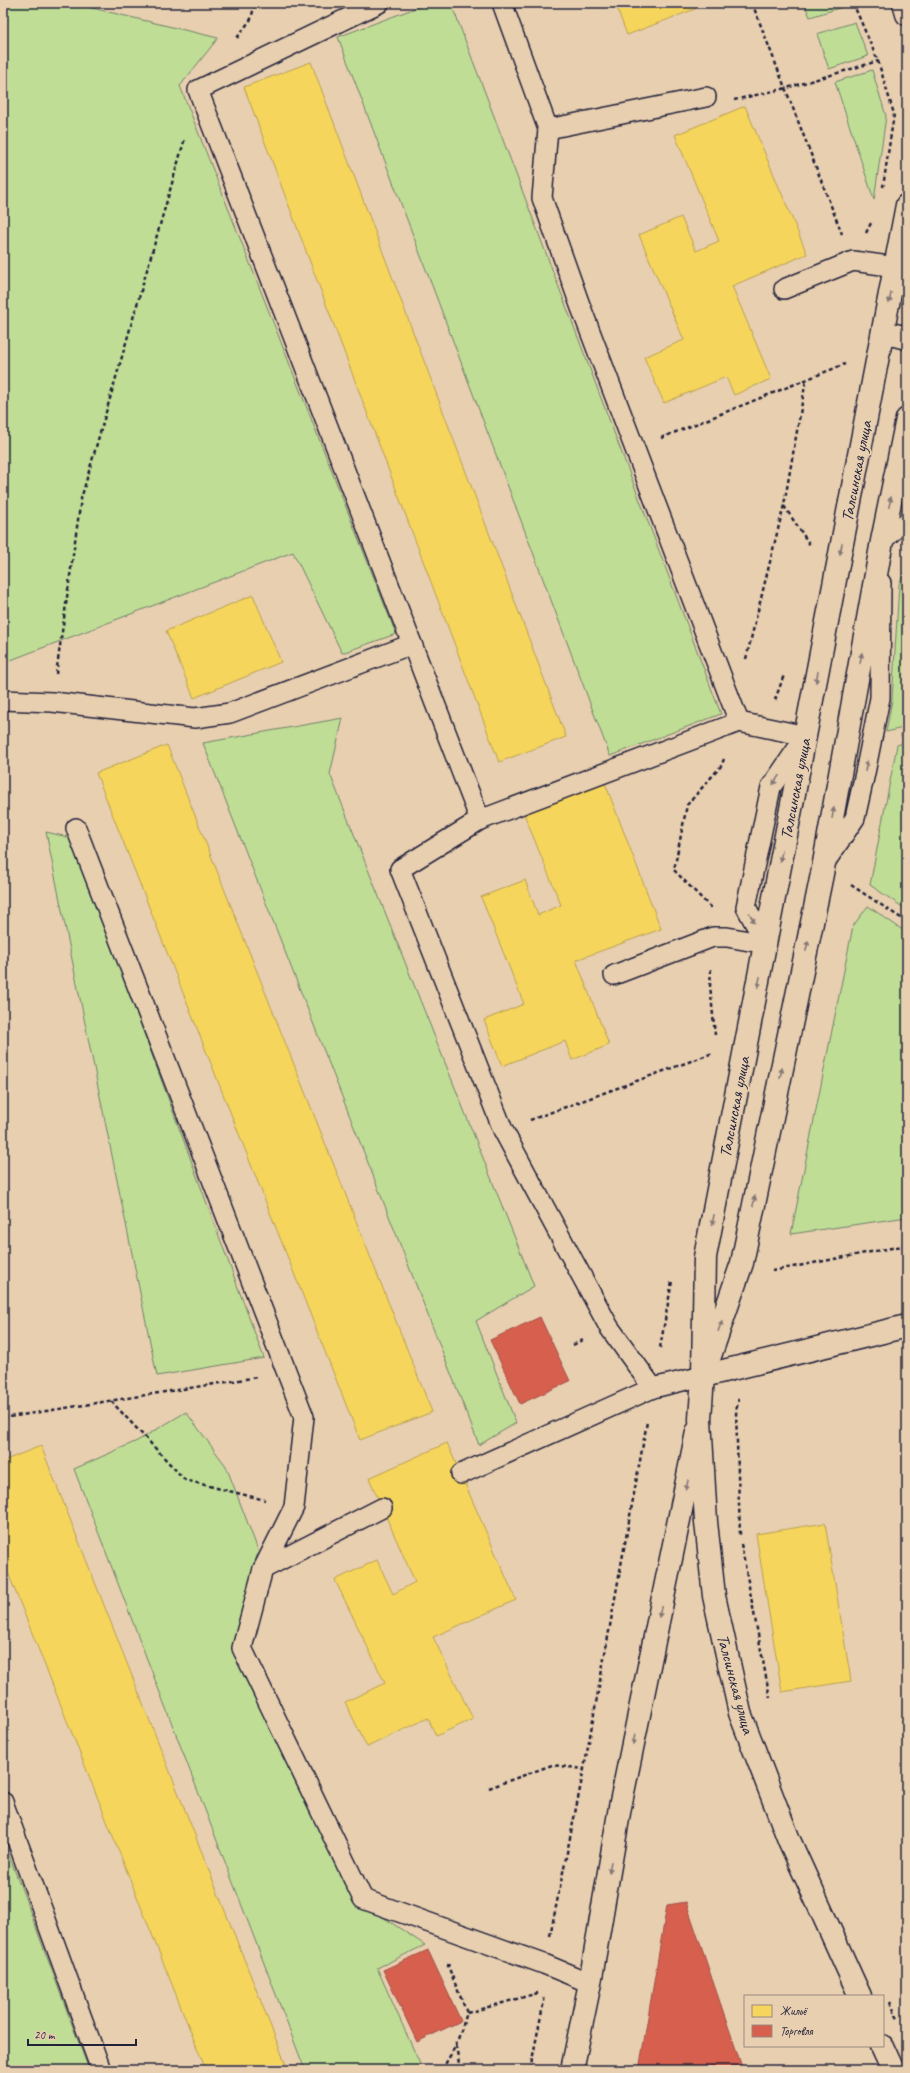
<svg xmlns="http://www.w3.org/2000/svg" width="910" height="2073" font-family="Caveat,sans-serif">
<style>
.green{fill:#bfdd95;stroke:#708068}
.homes{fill:#f6d55c;stroke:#b69f52}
.shops{fill:#d6604d;stroke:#a04d48}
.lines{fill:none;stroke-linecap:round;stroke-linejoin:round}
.service-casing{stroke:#22223b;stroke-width:22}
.minor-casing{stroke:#22223b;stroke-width:25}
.tertiary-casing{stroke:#22223b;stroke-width:25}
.secondary-casing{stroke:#22223b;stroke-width:25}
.path{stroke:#22223b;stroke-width:2.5;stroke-dasharray:4 3;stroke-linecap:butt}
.service{stroke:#e8cfb0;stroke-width:19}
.minor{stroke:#e8cfb0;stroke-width:22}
.tertiary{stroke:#e8cfb0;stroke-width:22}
.secondary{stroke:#e8cfb0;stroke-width:22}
.oneway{fill:#857876}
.labels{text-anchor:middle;stroke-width:4;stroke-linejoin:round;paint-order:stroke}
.street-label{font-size:17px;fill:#22223b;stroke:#e8cfb0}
</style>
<rect width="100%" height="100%" fill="#e8cfb0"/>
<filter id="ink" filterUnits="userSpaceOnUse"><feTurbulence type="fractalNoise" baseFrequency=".025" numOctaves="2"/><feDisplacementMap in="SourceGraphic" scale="8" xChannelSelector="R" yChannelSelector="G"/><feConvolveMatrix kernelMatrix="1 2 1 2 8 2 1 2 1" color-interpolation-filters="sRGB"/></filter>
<g filter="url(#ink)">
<!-- green -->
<g class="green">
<polygon points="3,3 71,3 218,38 180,86 396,634 342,653 293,552 3,663"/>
<polygon points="429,3 451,3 721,714 610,756 338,37"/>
<polygon points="804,3 849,3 849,5 810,17"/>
<polygon points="855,22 868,56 829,69 817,34"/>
<polygon points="872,70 886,116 874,200 835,82"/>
<polygon points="907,564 907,727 886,732 892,700 899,585"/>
<polygon points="343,718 330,774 534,1286 476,1321 516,1423 479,1445 203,743"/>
<polygon points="907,742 907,910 870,885 897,745"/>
<polygon points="46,832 72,838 264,1358 157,1376"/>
<polygon points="868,906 907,933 907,1217 791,1234 853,926"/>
<polygon points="186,1412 226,1466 258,1550 236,1655 357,1900 425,1945 377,1968 420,2064 415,2070 305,2070 74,1469 137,1441"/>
<polygon points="3,1839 89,2070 3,2070"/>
</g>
<!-- homes -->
<g class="homes">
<polygon points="615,3 692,3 695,9 627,35"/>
<polygon points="311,62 566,737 499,762 244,87"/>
<polygon points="745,106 807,254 732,286 771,379 734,395 726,377 664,403 644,357 684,340 639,235 681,217 696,251 719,241 675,135"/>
<polygon points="253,595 281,662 194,698 166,631"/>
<polygon points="167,745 432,1412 360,1440 96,773"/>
<polygon points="605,783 661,929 576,960 609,1045 572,1060 565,1041 502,1066 484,1020 524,1004 481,897 525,880 538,915 561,905 524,814"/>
<polygon points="447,1443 516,1600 433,1637 473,1719 436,1736 428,1718 367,1747 345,1702 385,1683 335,1580 377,1560 393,1594 415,1582 369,1478"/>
<polygon points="41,1446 288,2070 206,2070 3,1560 3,1461"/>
<polygon points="825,1523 851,1681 782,1692 756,1534"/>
</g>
<!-- shops -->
<g class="shops">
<polygon points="540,1317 570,1381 520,1404 490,1340"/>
<polygon points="686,1902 743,2070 639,2070 667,1905"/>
<polygon points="428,1950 461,2021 417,2042 383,1970"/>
</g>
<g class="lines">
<defs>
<g id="service">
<polyline points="379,3 198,90 480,820 739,722 806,736 771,787 746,907 766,944"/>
<polyline points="502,3 548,129 542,198 580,305 739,722"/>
<polyline points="548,129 706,97"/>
<polyline points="784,289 853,261 896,267"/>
<polyline points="882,548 882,541 897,527 907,523"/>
<polyline points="3,700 52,702 195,718 230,713 412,644"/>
<polyline points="480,820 400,869 503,1130 609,1327 653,1388"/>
<polyline points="76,828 304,1417 294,1507 263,1569 242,1648 363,1899 544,1964 590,1983"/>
<polyline points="824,864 855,818 865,773 880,698 881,583"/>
<polyline points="614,975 713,937 727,937 766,944"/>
<polyline points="461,1474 653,1388 703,1376"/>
<polyline points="263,1569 382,1508"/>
<polyline points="3,1802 101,2070"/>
</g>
<g id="minor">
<polyline points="883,332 907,338"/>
<polyline points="703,1376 907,1326"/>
</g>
<polyline id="tertiary" points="572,2070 590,1983 620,1807 697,1432"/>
<g id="secondary">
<polyline points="904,3 907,14"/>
<polyline points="710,1356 742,1263 822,874 882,541 907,419"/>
<polyline points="860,1996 789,1840 740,1713 714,1596 706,1522 700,1419 703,1376 705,1257 907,205"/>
<polyline points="882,2046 893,2070"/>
</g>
</defs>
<!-- service casing -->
<use href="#service" class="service-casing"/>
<!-- minor casing -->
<use href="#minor" class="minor-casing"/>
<!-- tertiary casing -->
<use href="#tertiary" class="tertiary-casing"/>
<!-- secondary casing -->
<use href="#secondary" class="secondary-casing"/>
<!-- path -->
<g class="path">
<polyline points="752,3 842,234"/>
<polyline points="853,3 878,61 894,114 883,187"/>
<polyline points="237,38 251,19 255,3"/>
<polyline points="734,100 787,88 878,61"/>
<polyline points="866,233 871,223"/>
<polyline points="661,438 845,364"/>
<polyline points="784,506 810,545"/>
<polyline points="746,659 784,505 806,380"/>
<polyline points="56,674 81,499 185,138"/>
<polyline points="775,700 784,675"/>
<polyline points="901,736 907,734"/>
<polyline points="851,885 907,922"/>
<polyline points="711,908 674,870 687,805 721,766 724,759"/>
<polyline points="711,969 710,985 715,1035"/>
<polyline points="530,1120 713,1053"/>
<polyline points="772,1271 907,1245"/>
<polyline points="573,1345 583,1340"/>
<polyline points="660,1348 672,1281"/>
<polyline points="739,1398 736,1411 740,1535"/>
<polyline points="111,1401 185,1480 265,1500"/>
<polyline points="3,1418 258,1377"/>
<polyline points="741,1544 770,1698"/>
<polyline points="489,1788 552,1765 584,1769"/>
<polyline points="550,1936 584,1769 647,1422"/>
<polyline points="890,2002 899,2021"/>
<polyline points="467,2013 538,1993"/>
<polyline points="456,2045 460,2070"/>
<polyline points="442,2070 456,2045 467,2013 448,1966 450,1961"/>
<polyline points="530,2070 545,1996"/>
</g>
<!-- service -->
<use href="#service" class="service"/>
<!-- minor -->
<use href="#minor" class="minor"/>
<!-- tertiary -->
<use href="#tertiary" class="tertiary"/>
<!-- secondary -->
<use href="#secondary" class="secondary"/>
</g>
<!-- one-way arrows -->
<defs><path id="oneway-solid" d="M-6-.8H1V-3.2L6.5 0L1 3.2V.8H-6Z"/></defs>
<g class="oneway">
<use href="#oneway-solid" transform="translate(890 298) rotate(101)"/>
<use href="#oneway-solid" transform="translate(890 502) rotate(-78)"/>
<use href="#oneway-solid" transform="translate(841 549) rotate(101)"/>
<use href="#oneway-solid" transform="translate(861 658) rotate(-80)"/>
<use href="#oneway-solid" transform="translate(817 677) rotate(101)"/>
<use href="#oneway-solid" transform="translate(866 766) rotate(-79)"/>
<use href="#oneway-solid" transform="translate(776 780) rotate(124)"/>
<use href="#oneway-solid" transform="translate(833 813) rotate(-80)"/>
<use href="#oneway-solid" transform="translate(781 856) rotate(101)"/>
<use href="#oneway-solid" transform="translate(752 918) rotate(62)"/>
<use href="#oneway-solid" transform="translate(807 946) rotate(-78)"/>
<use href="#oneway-solid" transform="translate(759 982) rotate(101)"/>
<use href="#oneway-solid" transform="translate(781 1073) rotate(-78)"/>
<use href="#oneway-solid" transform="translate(754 1201) rotate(-78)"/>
<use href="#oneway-solid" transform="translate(713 1220) rotate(101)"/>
<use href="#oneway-solid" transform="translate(720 1326) rotate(-71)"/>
<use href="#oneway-solid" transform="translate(687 1485) rotate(102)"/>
<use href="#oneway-solid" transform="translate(660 1612) rotate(102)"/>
<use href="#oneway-solid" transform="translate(634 1739) rotate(102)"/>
<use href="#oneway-solid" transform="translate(610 1867) rotate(100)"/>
</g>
</g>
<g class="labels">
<!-- street labels -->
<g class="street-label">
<text transform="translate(856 471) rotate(-79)" y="6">Талсинская улица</text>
<text transform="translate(795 789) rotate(-79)" y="6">Талсинская улица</text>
<text transform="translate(734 1107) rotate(-79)" y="6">Талсинская улица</text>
<text transform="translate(736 1684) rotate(75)" y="6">Талсинская улица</text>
</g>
</g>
<!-- margin -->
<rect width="910" height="2073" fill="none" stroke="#e8cfb0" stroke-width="16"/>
<rect x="8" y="8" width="894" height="2057" fill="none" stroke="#22223b" stroke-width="1.5" filter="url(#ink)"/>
<!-- legend -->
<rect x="744" y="1995" width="140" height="52" fill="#e8cfb0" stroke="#998a81"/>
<rect x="752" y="2005" width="20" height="12" fill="#f6d55c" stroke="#998a81"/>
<text x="780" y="2015" font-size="12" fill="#22223b">Жильё</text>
<rect x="752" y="2025" width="20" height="12" fill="#d6604d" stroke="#998a81"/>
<text x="780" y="2035" font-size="12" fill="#22223b">Торговля</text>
<!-- scale -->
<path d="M28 2039v6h108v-6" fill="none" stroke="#22223b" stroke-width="2"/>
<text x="34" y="2039" font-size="12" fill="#22223b" stroke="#e8cfb0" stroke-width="3" paint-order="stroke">20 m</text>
</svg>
